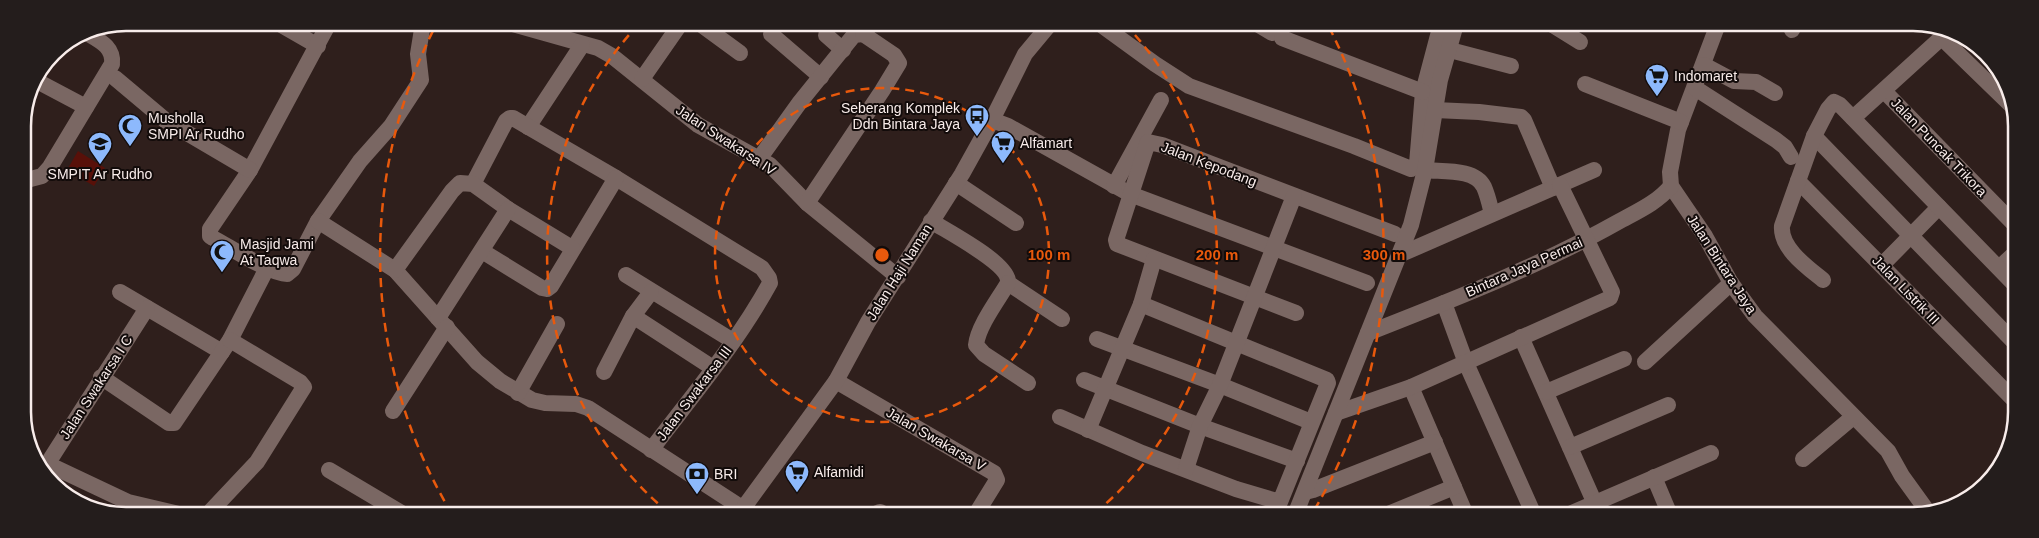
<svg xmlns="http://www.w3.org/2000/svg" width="2039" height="538" font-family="Arial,sans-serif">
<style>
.green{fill:#581009}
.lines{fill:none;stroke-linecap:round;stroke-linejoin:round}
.minor{stroke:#7a6763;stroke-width:16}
.ring{fill:none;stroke:#e8590c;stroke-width:2.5;stroke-dasharray:9 6}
.labels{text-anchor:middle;stroke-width:4;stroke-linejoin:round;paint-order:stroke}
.poi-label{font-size:14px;fill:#f8ecea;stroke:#120b0a;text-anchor:start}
.street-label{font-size:14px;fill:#f8ecea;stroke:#120b0a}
.rim{fill:none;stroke:#f8ecea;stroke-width:2.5}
.centre{fill:#e8590c;stroke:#120b0a;stroke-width:2.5}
.ring-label{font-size:15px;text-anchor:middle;font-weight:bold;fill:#e8590c;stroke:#120b0a;stroke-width:4;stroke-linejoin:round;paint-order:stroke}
</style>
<rect width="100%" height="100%" fill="#2f1f1c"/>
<!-- green -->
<polygon class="green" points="78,151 105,168 94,186 67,170"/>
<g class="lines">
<!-- minor -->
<g class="minor">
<polyline points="278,23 318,46"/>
<path d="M329 23 250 170 210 229V236L213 238C230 247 270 274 287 274L293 269 318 221 360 161 391 126 421 80 418 54 423 23"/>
<polyline points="509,23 598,48 612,56 698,125 770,165 807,203 898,277"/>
<polyline points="699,23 740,53"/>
<polyline points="1100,24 1155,64 1189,86 1354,146 1411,169 1417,164 1423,92 1441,24"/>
<polyline points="1257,24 1272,33 1280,24"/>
<polyline points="1551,24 1580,42"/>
<polyline points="1718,24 1678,130 1670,172 1671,186 1705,236 1731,283 1755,316 1888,451 1902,476 1928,512"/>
<polyline points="1792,30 1795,24"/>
<polyline points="771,34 821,77"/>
<polyline points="826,35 843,50"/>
<polyline points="1282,38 1423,92"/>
<polyline points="1450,50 1511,66"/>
<polyline points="1704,65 1734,81 1756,82 1775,93"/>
<polyline points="115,78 165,120 250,170"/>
<polyline points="642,79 681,23"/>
<polyline points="35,80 86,107"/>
<polyline points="1585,84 1681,122"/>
<polyline points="1695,88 1776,140 1785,147 1791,157"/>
<polyline points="1884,91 2014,224"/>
<polyline points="1435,110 1479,112 1521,117 1524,120 1553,188"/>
<polyline points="1853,118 1940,39 1945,41 2014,108"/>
<polyline points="992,120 1008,126 1130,194 1367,283"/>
<polyline points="528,127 582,45"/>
<polyline points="1814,136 2014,342"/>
<polyline points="759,159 800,102 854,35 863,34 872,23"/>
<path d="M1425 170C1442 172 1475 168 1484 187 1488 196 1490 206 1492 214"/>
<path d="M23 181 42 176 50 167 112 64C114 46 98 40 85 32"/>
<polyline points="1798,181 2014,400"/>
<polyline points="956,183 1016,223"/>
<path d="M473 184 506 121 510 118H513L616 178 762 268 769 278 770 283C737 343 692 396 651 450"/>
<polyline points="1114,186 1161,100"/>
<polyline points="807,203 882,91 899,63 894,55 863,34"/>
<polyline points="318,221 395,270 477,362 500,381 532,400 545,403 576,404 588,408 742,508"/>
<path d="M931 221C946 231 1011 264 1008 283L1062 319"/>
<polyline points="482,251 542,288 547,289 551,286 616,178"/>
<polyline points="1399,255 1594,170"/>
<polyline points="1882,265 1939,207"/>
<polyline points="1999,268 2014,254"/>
<polyline points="395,270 452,191 460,183 473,184 508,209 572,248"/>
<polyline points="626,275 733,341"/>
<path d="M1823 280C1807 267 1780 248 1782 226L1814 136 1828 109 1834 102 1840 105 2014 284"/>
<path d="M1008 283C998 300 978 326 976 345L984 354 1028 383"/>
<polyline points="120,292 222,352"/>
<polyline points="1444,303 1466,363 1534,515"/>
<polyline points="1296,313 1117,244 1116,240 1148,142 1162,145 1395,234"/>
<polyline points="633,316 713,368"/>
<polyline points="438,318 508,209"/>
<path d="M1368 333C1452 300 1540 266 1618 222 1636 212 1657 203 1671 186"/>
<polyline points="1521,337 1600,515"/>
<polyline points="1097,339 1220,385 1311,422"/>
<polyline points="1645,362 1731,283"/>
<polyline points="604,372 633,316 651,292"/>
<polyline points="101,377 169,423 174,423 230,340 267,268"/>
<polyline points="1084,380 1200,426 1297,461"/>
<polyline points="836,381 994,473 997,480 976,514"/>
<polyline points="1411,387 1466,515"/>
<polyline points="1546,392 1624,359"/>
<polyline points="518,393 557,324"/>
<polyline points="393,411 447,327"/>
<polyline points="1336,413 1411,387 1610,298 1612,292 1560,185"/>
<polyline points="1060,417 1142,453 1236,489 1280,502 1328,383 1327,380 1141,304"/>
<polyline points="1088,430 1141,304 1154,259"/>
<polyline points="1570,447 1668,405"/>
<polyline points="1803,459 1853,417"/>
<polyline points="42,465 56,468 128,502 179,514"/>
<polyline points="46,466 147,308"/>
<polyline points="1186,469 1200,426 1220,385 1294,196"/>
<polyline points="329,470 403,514"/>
<polyline points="1654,477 1670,515"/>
<polyline points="1305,492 1313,490 1435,442"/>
<polyline points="208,514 257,462 304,387 300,382 230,340"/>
<polyline points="739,514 836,381 868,322 962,174 992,120 1025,54 1050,24"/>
<polyline points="875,514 880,512 884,514"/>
<polyline points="1295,515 1411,225 1425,170 1440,80 1456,24"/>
<polyline points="1386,515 1454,487"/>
<polyline points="1567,515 1711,453"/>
</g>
</g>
<!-- distance rings -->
<g class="ring">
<circle cx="882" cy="255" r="167"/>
<path d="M669 513A335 335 0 0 1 639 24M1125 24A335 335 0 0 1 1095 513"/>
<path d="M452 514A502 502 0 0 1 437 23M1329 27A502 502 0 0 1 1312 514"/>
</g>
<!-- icons -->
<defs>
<symbol id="supermarket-pin" viewBox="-11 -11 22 30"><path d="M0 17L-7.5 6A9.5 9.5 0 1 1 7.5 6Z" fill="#8db9fc" stroke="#120b0a"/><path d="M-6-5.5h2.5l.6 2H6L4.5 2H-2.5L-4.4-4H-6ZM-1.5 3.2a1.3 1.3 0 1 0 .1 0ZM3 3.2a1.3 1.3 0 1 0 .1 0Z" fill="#111"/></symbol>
<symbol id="bus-pin" viewBox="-11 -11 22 30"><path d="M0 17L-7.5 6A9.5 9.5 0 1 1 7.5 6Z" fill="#8db9fc" stroke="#120b0a"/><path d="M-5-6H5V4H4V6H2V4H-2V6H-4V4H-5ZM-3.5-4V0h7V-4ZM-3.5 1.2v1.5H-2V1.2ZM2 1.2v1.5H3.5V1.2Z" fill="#111"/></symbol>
<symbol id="mosque-pin" viewBox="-11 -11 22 30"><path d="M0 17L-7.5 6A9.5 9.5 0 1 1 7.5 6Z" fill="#8db9fc" stroke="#120b0a"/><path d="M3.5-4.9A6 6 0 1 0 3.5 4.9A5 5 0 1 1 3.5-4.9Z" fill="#111"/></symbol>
<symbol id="school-pin" viewBox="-11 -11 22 30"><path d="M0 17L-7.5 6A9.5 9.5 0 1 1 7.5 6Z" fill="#8db9fc" stroke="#120b0a"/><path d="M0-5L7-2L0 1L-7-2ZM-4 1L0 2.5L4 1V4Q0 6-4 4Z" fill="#111"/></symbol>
<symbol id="bank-pin" viewBox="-11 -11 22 30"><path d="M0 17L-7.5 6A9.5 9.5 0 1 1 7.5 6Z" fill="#8db9fc" stroke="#120b0a"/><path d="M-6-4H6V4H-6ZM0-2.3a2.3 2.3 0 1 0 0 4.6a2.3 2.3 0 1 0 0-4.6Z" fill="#111"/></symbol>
</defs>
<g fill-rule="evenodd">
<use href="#supermarket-pin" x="1643" y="62" width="28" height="38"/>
<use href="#bus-pin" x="963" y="102" width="28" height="38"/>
<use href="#mosque-pin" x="116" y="112" width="28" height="38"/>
<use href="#supermarket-pin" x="989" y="129" width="28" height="38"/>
<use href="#school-pin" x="86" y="130" width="28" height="38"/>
<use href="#mosque-pin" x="208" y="238" width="28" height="38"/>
<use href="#supermarket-pin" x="783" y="458" width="28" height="38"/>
<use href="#bank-pin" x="683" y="460" width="28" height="38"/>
</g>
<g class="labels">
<!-- poi labels -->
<g class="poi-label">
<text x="1674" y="81">Indomaret</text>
<text x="960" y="113" text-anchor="end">Seberang Komplek<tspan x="960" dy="16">Ddn Bintara Jaya</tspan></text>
<text x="148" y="123">Musholla<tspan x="148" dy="16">SMPI Ar Rudho</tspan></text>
<text x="1020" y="148">Alfamart</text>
<text x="100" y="179" text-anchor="middle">SMPIT Ar Rudho</text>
<text x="240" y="249">Masjid Jami<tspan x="240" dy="16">At Taqwa</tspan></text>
<text x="814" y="477">Alfamidi</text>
<text x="714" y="479">BRI</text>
</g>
<!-- street labels -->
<g class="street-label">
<text transform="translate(726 140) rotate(33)" y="5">Jalan Swakarsa IV</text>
<text transform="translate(1939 147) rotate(46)" y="5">Jalan Puncak Trikora</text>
<text transform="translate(1209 164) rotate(21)" y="5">Jalan Kepodang</text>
<text transform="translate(1722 264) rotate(57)" y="5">Jalan Bintara Jaya</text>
<text transform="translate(1524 267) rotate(-24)" y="5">Bintara Jaya Permai</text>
<text transform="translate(899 272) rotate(-58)" y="5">Jalan Haji Naman</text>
<text transform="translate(1906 290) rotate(46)" y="5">Jalan Listrik III</text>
<text transform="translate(96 387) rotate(-57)" y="5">Jalan Swakarsa I C</text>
<text transform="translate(694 393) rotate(-53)" y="5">Jalan Swakarsa III</text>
<text transform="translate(936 439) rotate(30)" y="5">Jalan Swakarsa V</text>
</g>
</g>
<!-- crop -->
<path d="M0 0H2039V538H0ZM126 31H1913A95 95 0 0 1 2008 126V412A95 95 0 0 1 1913 507H126A95 95 0 0 1 31 412V126A95 95 0 0 1 126 31Z" fill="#241d1c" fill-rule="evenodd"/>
<path class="rim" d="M126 31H1913A95 95 0 0 1 2008 126V412A95 95 0 0 1 1913 507H126A95 95 0 0 1 31 412V126A95 95 0 0 1 126 31Z"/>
<circle cx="882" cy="255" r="8" class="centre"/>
<g class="ring-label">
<text x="1049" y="260">100 m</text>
<text x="1217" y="260">200 m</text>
<text x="1384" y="260">300 m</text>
</g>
</svg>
